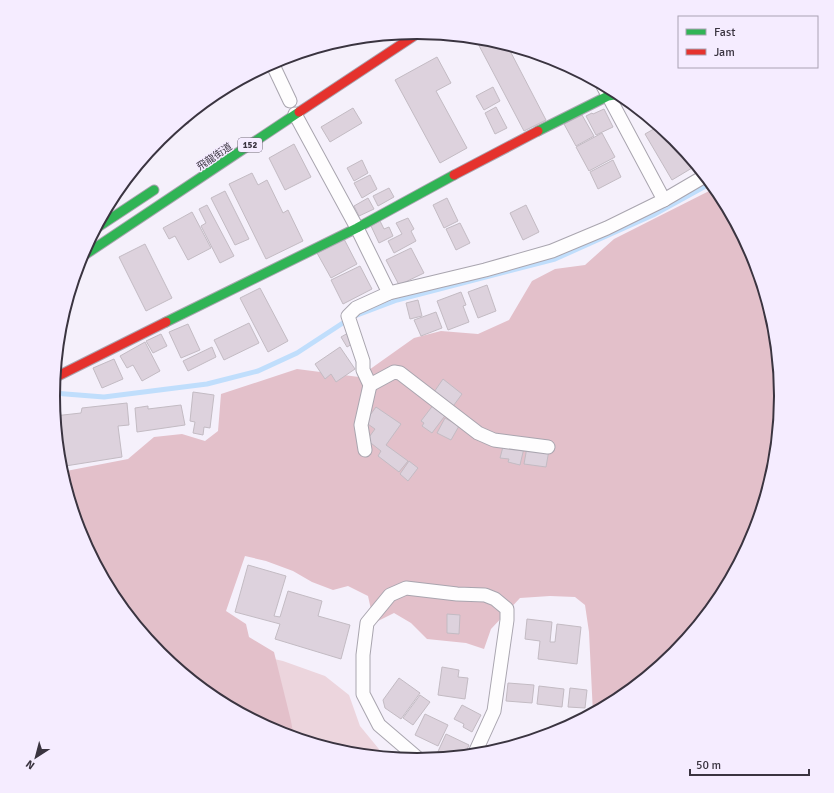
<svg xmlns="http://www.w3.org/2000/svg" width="834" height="793" font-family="Signika,'Noto Sans JP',sans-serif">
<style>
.green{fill:#ecd5dd}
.forest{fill:#e3c0ca}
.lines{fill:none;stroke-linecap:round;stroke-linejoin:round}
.stream{stroke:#c0defc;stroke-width:5}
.building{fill:#ddd2dd;stroke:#c3bbc3}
.street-casing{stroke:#a9a5af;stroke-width:15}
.fast-casing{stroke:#a9a5af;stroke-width:11}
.jam-casing{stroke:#a9a5af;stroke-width:11}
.street{stroke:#fefdfe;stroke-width:13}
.fast{stroke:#30b455;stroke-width:9}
.jam{stroke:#e5322d;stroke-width:9}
.labels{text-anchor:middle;stroke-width:3;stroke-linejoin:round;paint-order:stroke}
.shield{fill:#f5ecff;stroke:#726b79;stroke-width:1}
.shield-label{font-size:9px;font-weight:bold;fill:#3a3440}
.street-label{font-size:10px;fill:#3a3440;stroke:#f5ecff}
.rim{fill:none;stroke:#3a3440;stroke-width:2}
</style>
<rect width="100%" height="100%" fill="#f5f0fb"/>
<!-- green -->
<polygon class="green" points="199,642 283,661 325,676 349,695 360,726 383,754 388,758 346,754 277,733 214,699"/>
<!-- forest -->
<polygon class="forest" points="715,188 720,194 754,257 775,326 781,397 774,468 754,536 720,599 675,654 619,700 593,714 589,632 585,605 575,597 550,596 520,598 491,629 484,649 466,643 427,639 411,623 394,613 374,623 368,596 348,586 333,590 312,582 293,571 266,561 245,556 226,611 246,624 249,637 274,652 291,721 294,738 277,733 214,699 159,654 114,599 80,536 61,472 128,459 154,437 182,434 205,441 218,431 221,394 297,369 359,377 414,338 441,331 478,334 509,320 532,281 555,269 585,265 614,239"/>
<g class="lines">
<!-- stream -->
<polyline class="stream" points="53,393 104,397 207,384 258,371 297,353 352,317 397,300 555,259 653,215 711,183"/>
</g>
<!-- building -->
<g class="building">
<polygon points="475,38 488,39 507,45 546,120 524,131"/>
<polygon points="437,57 451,83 436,91 467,148 440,163 395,80"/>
<polygon points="493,87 500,101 484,110 476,96"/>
<polygon points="496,107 507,128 495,134 485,113"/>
<polygon points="353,108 362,123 330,142 321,127"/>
<polygon points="604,109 613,127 596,135 586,116 592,113 593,114"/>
<polygon points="582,115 594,136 576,146 564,124"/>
<polygon points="186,117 189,123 159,140 159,139"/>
<polygon points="659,126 675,139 697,165 672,180 645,134"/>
<polygon points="602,133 615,157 589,171 576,147"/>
<polygon points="294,144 311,177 285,190 269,158"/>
<polygon points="145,156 148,160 137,165"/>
<polygon points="362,160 368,173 354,181 347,168"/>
<polygon points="613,160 621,177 598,189 590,172"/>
<polygon points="252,173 258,185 267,180 283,213 288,210 303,241 266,259 229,184"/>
<polygon points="370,175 377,189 362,198 354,183"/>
<polygon points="389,188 394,197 378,206 373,196"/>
<polygon points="225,191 249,239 235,245 211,198"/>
<polygon points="368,198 374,209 359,216 354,206"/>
<polygon points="447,198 458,221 444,228 433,205"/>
<polygon points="207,205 234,256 220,263 201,226 206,223 199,209"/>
<polygon points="526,205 539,232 523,240 510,213"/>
<polygon points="192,212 211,248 188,260 175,236 169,239 163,228"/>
<polygon points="408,218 414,229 411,231 416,241 394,253 388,241 402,234 396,223"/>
<polygon points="380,221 384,229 389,227 393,236 379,243 371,226"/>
<polygon points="460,223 470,243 456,250 446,229"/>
<polygon points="344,239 357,264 331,278 317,253"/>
<polygon points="145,244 172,298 146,311 119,257"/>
<polygon points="411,248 424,273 399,285 386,260"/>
<polygon points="360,266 372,289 343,304 331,280"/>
<polygon points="487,285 496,311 478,318 468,292"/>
<polygon points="260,288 288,341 268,352 240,298"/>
<polygon points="461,292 466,305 463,306 469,322 448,330 437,301"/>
<polygon points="418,300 422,316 410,319 406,303"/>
<polygon points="436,312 442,328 421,336 414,320"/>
<polygon points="249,323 259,343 224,360 214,340"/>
<polygon points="188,324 200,350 181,358 169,332"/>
<polygon points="348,333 354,343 347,347 341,337"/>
<polygon points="161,334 167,346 153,353 146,341"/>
<polygon points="145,342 160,371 142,381 133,365 127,368 120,356"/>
<polygon points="212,347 216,357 188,371 183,361"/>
<polygon points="340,347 355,369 336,382 331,374 325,379 315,364"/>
<polygon points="114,359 123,379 102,388 93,368"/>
<polygon points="443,379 462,394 451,409 432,395"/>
<polygon points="193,392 214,395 210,428 204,427 203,435 193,433 195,422 190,421"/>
<polygon points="127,403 129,425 118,426 122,457 59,467 54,416 81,413 82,408"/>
<polygon points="434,404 447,413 432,433 422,426 424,423 421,421"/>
<polygon points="181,405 185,425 137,432 135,408 148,406 148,409"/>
<polygon points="376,407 401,424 386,445 408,461 399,472 378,456 381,451 367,440 375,429 365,422"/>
<polygon points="445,418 459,426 451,440 437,433"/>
<polygon points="504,443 524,448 520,465 508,462 509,459 500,458"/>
<polygon points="527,447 549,450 546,467 524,464"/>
<polygon points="409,461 418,468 408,481 400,474"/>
<polygon points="248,565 286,576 274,616 280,617 288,591 322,601 318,616 350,625 341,659 275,639 280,624 235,612"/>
<polygon points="447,614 460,615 459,634 447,633"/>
<polygon points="527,619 552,622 550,642 555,642 557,624 581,627 577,664 538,659 540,641 525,639"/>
<polygon points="442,667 459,670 458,677 468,678 465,699 438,695"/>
<polygon points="399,678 420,693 401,719 385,708 383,700"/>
<polygon points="508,683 534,685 532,703 506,701"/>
<polygon points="539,686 564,689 562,707 537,704"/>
<polygon points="570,688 587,690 585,708 568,707"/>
<polygon points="420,695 430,702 413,725 403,718"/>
<polygon points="462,705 481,715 472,732 463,727 464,724 454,719"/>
<polygon points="425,714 448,725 438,746 415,735"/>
<polygon points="446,734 469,745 464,756 437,759 435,758"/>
</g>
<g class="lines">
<defs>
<g id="street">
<polyline points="272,63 290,101"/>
<polyline points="602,84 664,200"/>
<polyline points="295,114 357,228 389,293"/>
<polyline points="370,385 394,372 400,373 478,433 494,440 548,447"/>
<polyline points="365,450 361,425 370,385 363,370 363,361 348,316 356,308 389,293 485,270 552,251 607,228 664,200 705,176"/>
<polyline points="421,761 379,725 363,694 363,655 367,623 390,595 406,588 457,594 485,595 495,599 507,609 507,620 494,711 474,755"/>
</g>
<g id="fast">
<polyline points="538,131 608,96 621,94"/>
<polyline points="95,229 154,190"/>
<polyline points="80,258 299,112"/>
<polyline points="166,322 357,228 454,175"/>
</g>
<g id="jam">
<polyline points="299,112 420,32"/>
<polyline points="454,175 538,131"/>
<polyline points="54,378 166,322"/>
</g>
</defs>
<!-- street casing -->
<use href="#street" class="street-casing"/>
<!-- fast casing -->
<use href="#fast" class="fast-casing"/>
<!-- jam casing -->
<use href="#jam" class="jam-casing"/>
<!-- street -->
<use href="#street" class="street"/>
<!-- fast -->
<use href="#fast" class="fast"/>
<!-- jam -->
<use href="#jam" class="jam"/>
</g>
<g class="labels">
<!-- shield labels -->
<rect class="shield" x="238" y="138" width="24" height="14" rx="3"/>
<g class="shield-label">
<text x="250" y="148">152</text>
</g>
<!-- street labels -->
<g class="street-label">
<text transform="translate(214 156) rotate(-34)" y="4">飛龍街道</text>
</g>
</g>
<!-- crop -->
<path d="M0 0H834V793H0ZM60 396a357 357 0 1 1 714 0a357 357 0 1 1-714 0Z" fill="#f5ecff" fill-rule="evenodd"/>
<path class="rim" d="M60 396a357 357 0 1 1 714 0a357 357 0 1 1-714 0Z"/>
<!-- legend -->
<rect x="678" y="16" width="140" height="52" fill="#f5ecff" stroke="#aaa2b3"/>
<rect x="686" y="29" width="20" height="6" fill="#30b455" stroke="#aaa2b3"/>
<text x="714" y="36" font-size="12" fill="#3a3440">Fast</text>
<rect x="686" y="49" width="20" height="6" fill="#e5322d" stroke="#aaa2b3"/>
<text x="714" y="56" font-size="12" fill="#3a3440">Jam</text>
<!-- north arrow -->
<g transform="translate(36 757) rotate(216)" stroke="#f5ecff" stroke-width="3" paint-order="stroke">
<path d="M0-3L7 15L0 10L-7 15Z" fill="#3a3440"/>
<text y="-6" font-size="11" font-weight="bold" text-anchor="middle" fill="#3a3440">N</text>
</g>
<!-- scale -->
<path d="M690 769v6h119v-6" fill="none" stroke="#3a3440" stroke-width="2"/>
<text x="696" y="769" font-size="12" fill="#3a3440" stroke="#f5ecff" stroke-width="3" paint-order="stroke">50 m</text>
</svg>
